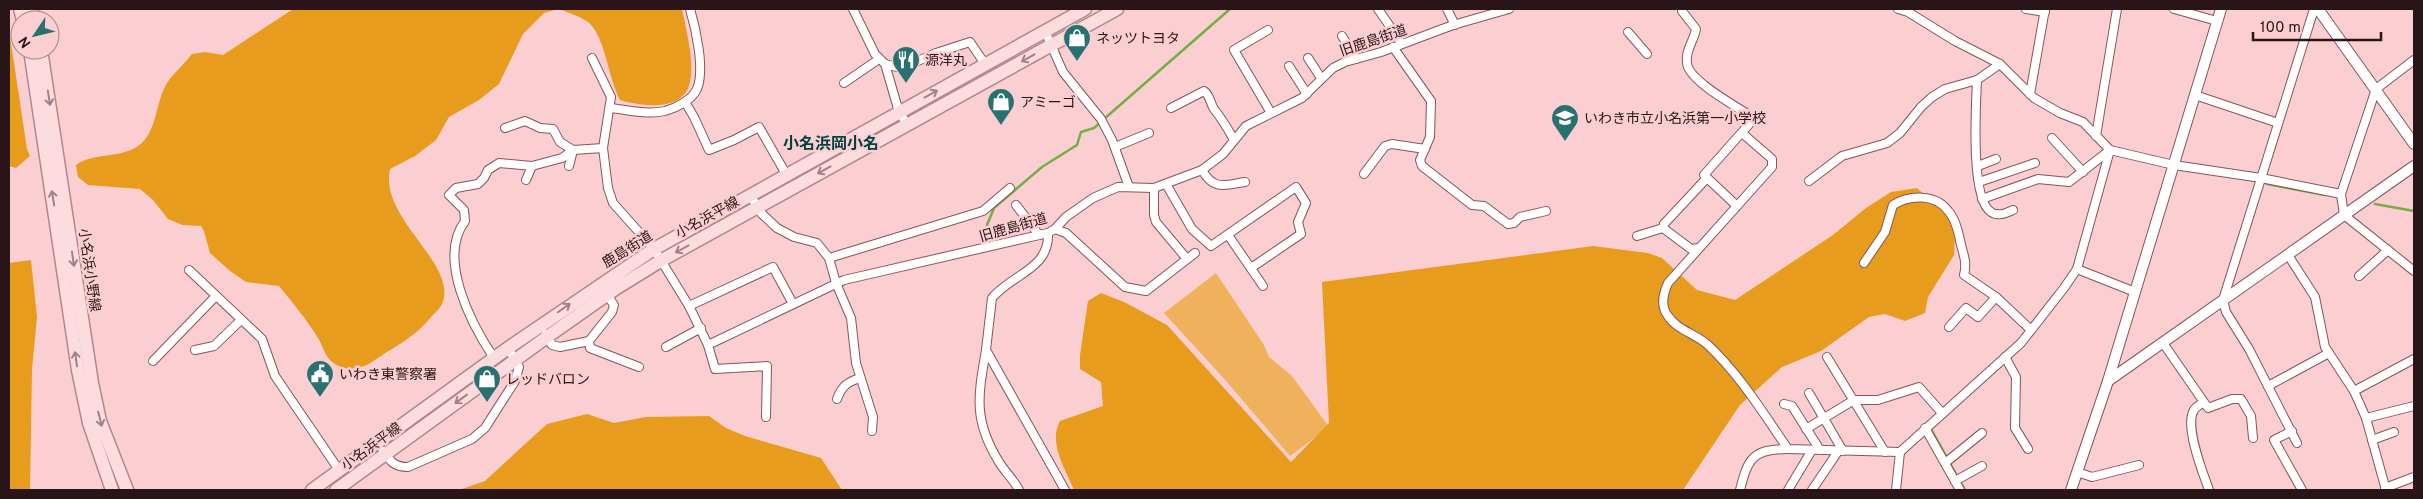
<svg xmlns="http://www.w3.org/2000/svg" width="2423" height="499" font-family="Overpass,'Noto Sans JP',sans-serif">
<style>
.green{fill:#efb15b}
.forest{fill:#e79c1d}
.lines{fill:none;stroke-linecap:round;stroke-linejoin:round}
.stream{stroke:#74af44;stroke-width:2.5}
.minor-casing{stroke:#85555a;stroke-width:10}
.tertiary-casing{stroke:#85555a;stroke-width:12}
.primary-casing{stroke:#b2878b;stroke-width:15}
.minor{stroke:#fff;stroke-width:8}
.tertiary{stroke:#fff;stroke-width:10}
.primary{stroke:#fddcdf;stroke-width:12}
.oneway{stroke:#9e8285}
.labels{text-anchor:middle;stroke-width:5;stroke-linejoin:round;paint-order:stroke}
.poi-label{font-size:14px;fill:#291517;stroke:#fbced1;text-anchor:start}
.street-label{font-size:14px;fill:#291517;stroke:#fbced1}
.quarter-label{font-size:16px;font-weight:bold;fill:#004241;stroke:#fbced1}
</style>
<rect width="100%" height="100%" fill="#fbced1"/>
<!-- green -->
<polygon class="green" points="1216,273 1264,345 1269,357 1292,376 1329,427 1290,456 1227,382 1164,313"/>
<!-- forest -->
<g class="forest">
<path d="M293 9H558L544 13 523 34 499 84 479 100 449 117 436 140 415 156 390 169C379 219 459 264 442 304 440 308 435 313 432 316 412 340 396 345 372 362 360 370 343 372 331 361 325 356 322 344 318 338 307 320 293 303 279 286L246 282 230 271 210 253 204 231 201 226 182 225 168 219 153 200 140 189 88 185 78 177 76 165C92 153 117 158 135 148 159 135 154 100 169 80 176 71 185 63 192 54L205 52 223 55Z"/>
<path d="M560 9H682C686 29 696 66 689 86 680 112 640 106 620 100 608 78 605 35 588 22 580 16 568 13 560 9Z"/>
<polygon points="9,30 27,149 30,156 16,168 9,166"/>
<path d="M1917 188 1948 217 1955 237 1954 255 1928 297 1925 313 1905 321 1885 314 1869 317 1821 351 1782 367 1740 405 1683 490H1074C1065 468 1048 443 1060 421L1103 406 1101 382 1080 369V355L1088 301 1101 293 1124 302 1167 325 1291 462 1329 423 1322 282 1593 246 1648 253 1662 258 1697 290 1735 300 1833 235 1866 208 1891 192Z"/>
<polygon points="31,260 37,317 32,369 30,490 9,490 9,263"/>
<polygon points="587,414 614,423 646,417 709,416 726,428 745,436 821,458 842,490 459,490 485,481 547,424"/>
</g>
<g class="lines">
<!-- stream -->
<g class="stream">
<polyline points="1104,119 1230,9"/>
<polyline points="2267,184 2325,195"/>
<polyline points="2375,204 2414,211"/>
<polyline points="991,240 987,225 994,208 1042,167 1077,145 1081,132 1094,128 1100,123"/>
<polyline points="1931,429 1965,490"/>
</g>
<defs>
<g id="minor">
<polyline points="853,9 875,54 885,64 897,67 904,67 936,53 970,42 985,64"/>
<polyline points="1378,9 1402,44"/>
<polyline points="1447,9 1455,25"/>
<path d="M1682 9V11L1696 29C1694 41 1685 50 1687 63 1688 80 1734 105 1749 115L1751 122 1704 175 1737 206"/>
<polyline points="1898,9 1908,12 1955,41 2000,64 2034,98 2060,113 2083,122 2110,150 2174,165 2261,178 2341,194"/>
<polyline points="2026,9 2045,12"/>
<polyline points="2174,9 2217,21"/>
<polyline points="1268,30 1234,50 1271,113"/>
<polyline points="1045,31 1063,72 1101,119 1112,140 1129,187"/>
<polyline points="1628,32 1647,54"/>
<polyline points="1342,36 1356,59"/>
<polyline points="1393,47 1431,101 1430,137 1420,160 1422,166 1472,205 1484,206 1508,224 1514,223 1520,217 1546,211"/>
<polyline points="592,58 611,97 603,148 608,188 613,203 654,249 689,306 708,345 844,280 1048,233 1055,229 1066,217 1093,198 1118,187 1154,188 1202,170 1223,154 1246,126 1302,98 1333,68 1345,62 1381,52 1453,25 1509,9"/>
<polyline points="1308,58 1321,78"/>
<polyline points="2414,60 2376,89 2341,194 2344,215 2414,271"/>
<polyline points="885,64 899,112 907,124"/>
<polyline points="1289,66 1307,94"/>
<path d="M1977 80C1976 104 1970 199 1991 212 1998 217 2006 213 2013 210"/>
<polyline points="844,83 879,59"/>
<polyline points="2030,94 2045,9"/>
<polyline points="2195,95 2278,123"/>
<polyline points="685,102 694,117 709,150 734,140 759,127 786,174"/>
<path d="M611 108C628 110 648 115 665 111 676 108 692 100 697 89 705 70 696 29 690 9"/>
<path d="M1171 108 1204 91C1210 95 1210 103 1214 109 1222 119 1228 129 1234 140"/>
<polyline points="505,128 525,121 540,128 553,129 560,142 573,150 569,166"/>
<path d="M1742 133 1772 159V167L1668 283C1663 294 1660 306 1668 316 1677 330 1696 334 1708 345 1740 375 1763 413 1788 449L1900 452 2021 343 2064 288 2077 269 2110 150"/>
<polyline points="2096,136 2117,9"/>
<polyline points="2052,138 2083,172"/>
<polyline points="1115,147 1149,133"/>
<polyline points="1978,166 1996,159"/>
<path d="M1202 170C1214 191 1225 185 1245 182"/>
<polyline points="1364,174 1385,146 1392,144 1425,149"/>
<polyline points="526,180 532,166"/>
<polyline points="1809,181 1842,156 1887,143 1900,133 1921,107 1932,97 1945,89 1977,80 2000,64"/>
<polyline points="1979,182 2035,163"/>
<polyline points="1166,184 1192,229 1211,246 1296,187 1306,203 1298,222 1301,234 1251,268"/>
<polyline points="1154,188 1154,215 1156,222 1187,259"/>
<polyline points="750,195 762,214 777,228 794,237 817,243 829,258 836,283 851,318 856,363 873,417 872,431"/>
<polyline points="1982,199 2038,179 2069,182 2110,150"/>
<polyline points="1016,205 1039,235"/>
<polyline points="1055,229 1066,233 1125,287 1146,291 1195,253"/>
<path d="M1048 233C1050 269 1012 274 992 298L986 350 1065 490"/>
<polyline points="1228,235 1263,286"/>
<polyline points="1637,236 1663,228"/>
<polyline points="1699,248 1691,249 1663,228 1664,224 1706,179"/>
<polyline points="2288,255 2315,297 2325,347 2354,391 2366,418 2386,490"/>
<polyline points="829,258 983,211 1010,188"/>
<path d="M1864 263 1885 232 1893 205C1909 195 1936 193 1949 212 1956 220 1959 234 1961 245 1964 256 1967 263 1964 275L1996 297 2031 330"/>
<polyline points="2077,269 2135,292"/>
<polyline points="189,270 262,339 275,376 339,470"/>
<polyline points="2359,276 2388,250"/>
<polyline points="689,306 773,267 793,304"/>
<polyline points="1949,327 1966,308 1978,317 1996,297"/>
<polyline points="546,334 552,345 560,347 589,341 612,312 614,305 605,292"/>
<polyline points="589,341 590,348 639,367"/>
<polyline points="2163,343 2208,408 2232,399 2241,399 2251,416 2253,438"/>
<polyline points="708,345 715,369 767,366 766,417"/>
<polyline points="666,347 701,328"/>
<polyline points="195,350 214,346 241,320"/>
<path d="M986 350C978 396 973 420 999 462 1005 472 1014 480 1019 490"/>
<polyline points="1827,357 1885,452"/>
<polyline points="2005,357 2016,377 2015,428 2028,449"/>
<path d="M494 358C471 324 437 258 465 221L464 210 449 195 456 188 478 184 484 178 488 170 499 163 532 166 562 158 573 150 603 148"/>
<polyline points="153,361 215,297"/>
<polyline points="2268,386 2329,353"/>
<polyline points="2354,391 2414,359"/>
<polyline points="1809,393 1843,451"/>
<path d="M837 399C842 386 847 382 860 378"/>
<path d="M2203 402C2201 404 2196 407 2194 410 2184 426 2203 473 2209 490"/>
<polyline points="1784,404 1792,406 1820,450"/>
<polyline points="2366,418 2414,406"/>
<polyline points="1925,428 1960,490"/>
<polyline points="1806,429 1854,400 1878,400 1919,387 1942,413"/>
<polyline points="2292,431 2274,440 2302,490"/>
<polyline points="2372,440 2394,432"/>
<polyline points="2297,443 2249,349 2226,312 2223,300 2314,9"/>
<path d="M383 451C390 461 394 467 408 467L472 439 485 428 515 381 519 367 508 348"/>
<polyline points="1945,463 1982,433"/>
<polyline points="2077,472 2092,477 2139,465"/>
<polyline points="1955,481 1982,466"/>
<polyline points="2385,488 2414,477"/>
<path d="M1740 490C1748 458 1753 449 1788 449"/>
<polyline points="1788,490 1812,450"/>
<polyline points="1812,490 1839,450"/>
<polyline points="1896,490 1900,452"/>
</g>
<g id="tertiary">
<polyline points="2318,9 2414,144"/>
<polyline points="2108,381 2414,166"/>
<polyline points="2071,490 2108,381 2221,9"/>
</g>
<g id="primary">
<polyline points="20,9 23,20"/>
<polyline points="31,9 34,20"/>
<polyline points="30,50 78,370 89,423 112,490"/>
<polyline points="41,50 92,383 100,421 127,490"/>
<polyline points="312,490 508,348 654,249 1085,9"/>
<polyline points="336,490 547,337 615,289 662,260 1117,9"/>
</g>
</defs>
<!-- minor casing -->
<use href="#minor" class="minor-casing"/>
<!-- tertiary casing -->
<use href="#tertiary" class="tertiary-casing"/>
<!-- primary casing -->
<use href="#primary" class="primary-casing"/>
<!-- minor -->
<use href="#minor" class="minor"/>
<!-- tertiary -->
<use href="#tertiary" class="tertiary"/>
<!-- primary -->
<use href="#primary" class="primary"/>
</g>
<!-- one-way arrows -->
<defs><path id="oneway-shaft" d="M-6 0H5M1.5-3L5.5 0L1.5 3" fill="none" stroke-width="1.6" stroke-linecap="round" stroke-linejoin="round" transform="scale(1.25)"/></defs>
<g class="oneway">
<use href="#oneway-shaft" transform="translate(1028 58) rotate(151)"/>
<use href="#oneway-shaft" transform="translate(931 94) rotate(-29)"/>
<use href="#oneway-shaft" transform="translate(49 98) rotate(81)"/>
<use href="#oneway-shaft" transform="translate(824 170) rotate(151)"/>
<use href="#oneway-shaft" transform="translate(53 198) rotate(-99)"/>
<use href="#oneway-shaft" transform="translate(682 249) rotate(151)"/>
<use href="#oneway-shaft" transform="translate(73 259) rotate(82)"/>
<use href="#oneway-shaft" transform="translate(564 308) rotate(-35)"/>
<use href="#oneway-shaft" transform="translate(76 359) rotate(-98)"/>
<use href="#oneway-shaft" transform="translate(461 399) rotate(144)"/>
<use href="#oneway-shaft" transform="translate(100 419) rotate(76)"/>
</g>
<!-- icons -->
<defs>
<symbol id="shop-pin" viewBox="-11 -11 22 30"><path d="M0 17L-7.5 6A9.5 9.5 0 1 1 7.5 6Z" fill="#277270" stroke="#fbced1"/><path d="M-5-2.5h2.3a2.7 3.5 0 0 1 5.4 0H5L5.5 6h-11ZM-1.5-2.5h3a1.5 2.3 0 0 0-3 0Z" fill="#fff"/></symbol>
<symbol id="restaurant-pin" viewBox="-11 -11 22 30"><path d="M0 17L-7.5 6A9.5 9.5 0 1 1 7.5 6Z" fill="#277270" stroke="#fbced1"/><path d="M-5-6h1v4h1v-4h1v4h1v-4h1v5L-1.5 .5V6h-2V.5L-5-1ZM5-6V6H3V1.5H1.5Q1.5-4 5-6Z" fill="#fff"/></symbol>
<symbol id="school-pin" viewBox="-11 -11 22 30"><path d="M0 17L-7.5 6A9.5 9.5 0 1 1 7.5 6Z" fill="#277270" stroke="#fbced1"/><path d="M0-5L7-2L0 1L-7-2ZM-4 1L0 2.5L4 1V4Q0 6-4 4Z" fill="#fff"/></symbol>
<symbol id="civic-pin" viewBox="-11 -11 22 30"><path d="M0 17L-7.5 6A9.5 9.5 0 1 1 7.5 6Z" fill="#277270" stroke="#fbced1"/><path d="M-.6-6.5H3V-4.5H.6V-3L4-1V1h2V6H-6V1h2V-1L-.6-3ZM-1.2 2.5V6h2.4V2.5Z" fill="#fff"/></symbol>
</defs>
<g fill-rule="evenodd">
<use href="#shop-pin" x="1061" y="22" width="32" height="43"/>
<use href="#restaurant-pin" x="890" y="44" width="32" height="43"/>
<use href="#shop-pin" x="985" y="86" width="32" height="43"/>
<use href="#school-pin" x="1549" y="102" width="32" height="43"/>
<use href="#civic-pin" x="304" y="358" width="32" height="43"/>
<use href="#shop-pin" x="471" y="363" width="32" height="43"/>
</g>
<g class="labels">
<!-- poi labels -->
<g class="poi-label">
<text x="1096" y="43">ネッツトヨタ</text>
<text x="925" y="65">源洋丸</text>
<text x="1020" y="107">アミーゴ</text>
<text x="1584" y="123">いわき市立小名浜第一小学校</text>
<text x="339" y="379">いわき東警察署</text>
<text x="506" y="384">レッドバロン</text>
</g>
<!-- street labels -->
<g class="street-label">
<text transform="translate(1373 40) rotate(-19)" y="5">旧鹿島街道</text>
<text transform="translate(707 217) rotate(-29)" y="5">小名浜平線</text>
<text transform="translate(1013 227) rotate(-16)" y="5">旧鹿島街道</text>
<text transform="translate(627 249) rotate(-32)" y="5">鹿島街道</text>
<text transform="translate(90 270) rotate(82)" y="5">小名浜小野線</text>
<text transform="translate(371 446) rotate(-36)" y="5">小名浜平線</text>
</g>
<!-- quarter labels -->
<g class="quarter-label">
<text x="831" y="149">小名浜岡小名</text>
</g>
</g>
<!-- border -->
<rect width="2423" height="499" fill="none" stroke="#291517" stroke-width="20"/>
<!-- north arrow -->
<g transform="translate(35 35) rotate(235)"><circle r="24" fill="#fbced1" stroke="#a78487"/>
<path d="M0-4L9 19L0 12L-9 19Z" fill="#277270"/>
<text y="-8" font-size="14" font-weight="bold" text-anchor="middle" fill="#291517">N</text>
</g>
<!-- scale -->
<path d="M2253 32v8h128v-8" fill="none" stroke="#291517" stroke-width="2.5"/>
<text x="2260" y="32" font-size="15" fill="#291517" stroke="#fbced1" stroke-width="4" paint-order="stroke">100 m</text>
</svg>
